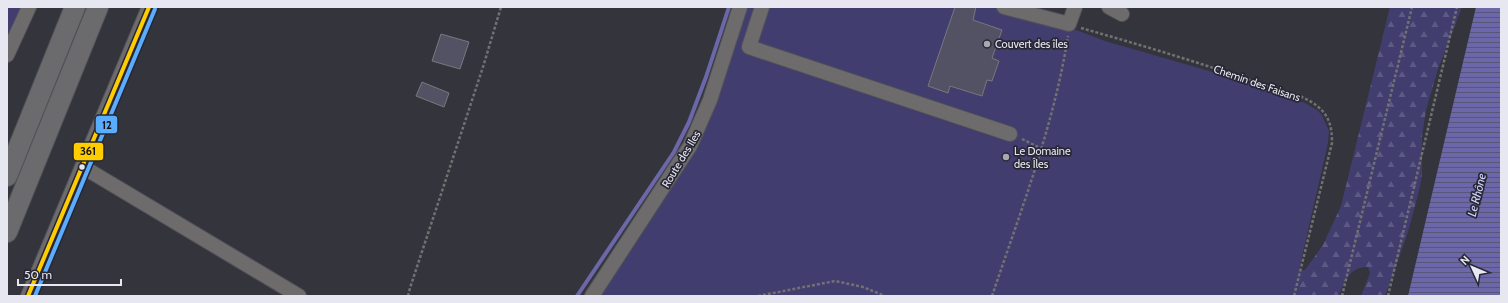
<svg xmlns="http://www.w3.org/2000/svg" width="1508" height="303" font-family="Cabin,sans-serif">
<style>
.forest{fill:url(#forest-firs)}
.garden{fill:#413e6f}
.water{fill:url(#water-rules)}
.lines{fill:none;stroke-linecap:round;stroke-linejoin:round}
.stream{stroke:#6b67a8;stroke-width:4}
.building{fill:#535264;stroke:#77777d}
.minor-casing{stroke:#515158;stroke-width:16}
.highway-casing{stroke:#515158;stroke-width:22}
.path{stroke:#717072;stroke-width:2.5;stroke-dasharray:3 2;stroke-linecap:butt}
.minor{stroke:#6e6b6c;stroke-width:14}
.highway{stroke:#6b6a6c;stroke-width:20}
.bus-1-casing{stroke:#272735;stroke-width:7}
.bus-2-casing{stroke:#272735;stroke-width:7}
.bus-1{stroke:#fc0;stroke-width:4}
.bus-2{stroke:#5aacff;stroke-width:4}
.poi-dot{fill:#a8a8b2;stroke:#272735;stroke-width:1.5}
.bus-dot{fill:#e7e7f1;stroke:#272735;stroke-width:1.5}
.labels{text-anchor:middle;stroke-width:3.5;stroke-linejoin:round;paint-order:stroke}
.poi-label{font-size:11px;fill:#e7e7f1;stroke:#272735;text-anchor:start}
.street-label{font-size:11px;fill:#e7e7f1;stroke:#272735}
.water-label{font-size:12px;font-style:italic;fill:#d3d3fb;stroke:#272735}
.line-badge{stroke:#272735;stroke-width:1.5}
.pale-badge-label{font-size:11px;text-anchor:middle;font-weight:bold;fill:#111}
</style>
<defs>
<pattern id="forest-firs" width="22" height="20" patternUnits="userSpaceOnUse"><rect width="22" height="20" fill="#413e6f"/><path d="M5 1l3.5 6h-7zM16 11l3.5 6h-7z" fill="#5c5a84"/></pattern>
<pattern id="water-rules" width="6" height="5" patternUnits="userSpaceOnUse"><rect width="6" height="5" fill="#6b67a8"/><path d="M0 2.5h6" fill="none" stroke="#585678"/></pattern>
</defs>
<rect width="100%" height="100%" fill="#34343c"/>
<!-- forest -->
<path class="forest" d="M1390 7H1462L1438 69 1426 110 1422 136V175L1419 191 1408 232 1385 296H1361L1370 273 1368 267C1350 266 1344 282 1339 296L1291 295 1297 268V271L1305 270 1323 245 1341 206Z"/>
<!-- garden -->
<g class="garden">
<polygon points="7,7 22,7 7,40"/>
<polygon points="745,7 994,7 1029,12 1105,41 1247,82 1305,103 1317,110 1322,115 1329,131 1328,143 1293,296 596,296 682,166"/>
</g>
<!-- water -->
<polygon class="water" points="1476,7 1501,7 1501,296 1408,296"/>
<g class="lines">
<!-- stream -->
<polyline class="stream" points="577,296 674,152 689,122 706,77 729,7"/>
</g>
<!-- building -->
<g class="building">
<polygon points="955,7 976,7 973,20 1002,30 992,58 999,61 992,81 987,80 982,96 950,86 948,93 928,86"/>
<polygon points="441,34 469,42 460,69 432,61"/>
<polygon points="422,82 449,93 444,107 416,96"/>
</g>
<g class="lines">
<defs>
<g id="minor">
<polyline points="762,7 749,47 1010,134"/>
<polyline points="1004,7 1069,24 1075,7"/>
<polyline points="1109,7 1122,14"/>
<polyline points="7,55 29,7"/>
<polyline points="83,167 299,296"/>
<polyline points="28,296 149,7"/>
<polyline points="592,296 690,146 710,100 740,7"/>
</g>
<g id="highway">
<polyline points="7,176 75,7"/>
<polyline points="7,232 98,7"/>
</g>
</defs>
<!-- minor casing -->
<use href="#minor" class="minor-casing"/>
<!-- highway casing -->
<use href="#highway" class="highway-casing"/>
<!-- path -->
<g class="path">
<path d="M1081 28C1141 45 1201 63 1261 84 1278 90 1303 94 1317 106 1330 116 1332 128 1332 143L1294 296"/>
<polyline points="1022,139 1042,149"/>
<polyline points="408,296 410,288 483,67 501,7"/>
<polyline points="758,296 835,281 863,287 885,296"/>
<path d="M992 296C1021 210 1054 125 1068 36"/>
<polyline points="1342,296 1412,7"/>
<polyline points="1388,296 1457,7"/>
</g>
<!-- minor -->
<use href="#minor" class="minor"/>
<!-- highway -->
<use href="#highway" class="highway"/>
<defs>
<polyline id="bus-1" points="28,296 149,7"/>
<polyline id="bus-2" points="35,296 155,9"/>
</defs>
<!-- bus-1 casing -->
<use href="#bus-1" class="bus-1-casing"/>
<!-- bus-2 casing -->
<use href="#bus-2" class="bus-2-casing"/>
<!-- bus-1 -->
<use href="#bus-1" class="bus-1"/>
<!-- bus-2 -->
<use href="#bus-2" class="bus-2"/>
</g>
<!-- markers -->
<g class="poi-dot">
<circle cx="987" cy="44" r="4"/>
<circle cx="1006" cy="157" r="4"/>
</g>
<circle class="bus-dot" cx="82" cy="167" r="3.5"/>
<g class="labels">
<!-- poi labels -->
<g class="poi-label">
<text x="995" y="48">Couvert des îles</text>
<text x="1014" y="155">Le Domaine<tspan x="1014" dy="13">des Îles</tspan></text>
</g>
<!-- street labels -->
<g class="street-label">
<text transform="translate(1257 83) rotate(19)" y="4">Chemin des Faisans</text>
<text transform="translate(681 159) rotate(-59)" y="4">Route des Iles</text>
</g>
<!-- water labels -->
<g class="water-label">
<text transform="translate(1477 195) rotate(-76)" y="4">Le Rhône</text>
</g>
</g>
<g class="line-badge">
<rect x="95" y="115" width="23" height="19" rx="4" fill="#5aacff"/>
<rect x="73" y="142" width="31" height="19" rx="4" fill="#fc0"/>
</g>
<g class="pale-badge-label">
<text x="107" y="129">12</text>
<text x="88" y="155">361</text>
</g>
<!-- border -->
<rect width="1508" height="303" fill="none" stroke="#e7e7f1" stroke-width="16"/>
<!-- north arrow -->
<g transform="translate(1472 267) rotate(314)" stroke="#272735" stroke-width="3" paint-order="stroke">
<path d="M0-3L7 15L0 10L-7 15Z" fill="#e7e7f1"/>
<text y="-6" font-size="11" font-weight="bold" text-anchor="middle" fill="#e7e7f1">N</text>
</g>
<!-- scale -->
<path d="M18 279v6h103v-6" fill="none" stroke="#e7e7f1" stroke-width="2"/>
<text x="24" y="279" font-size="12" fill="#e7e7f1" stroke="#272735" stroke-width="3" paint-order="stroke">50 m</text>
</svg>
